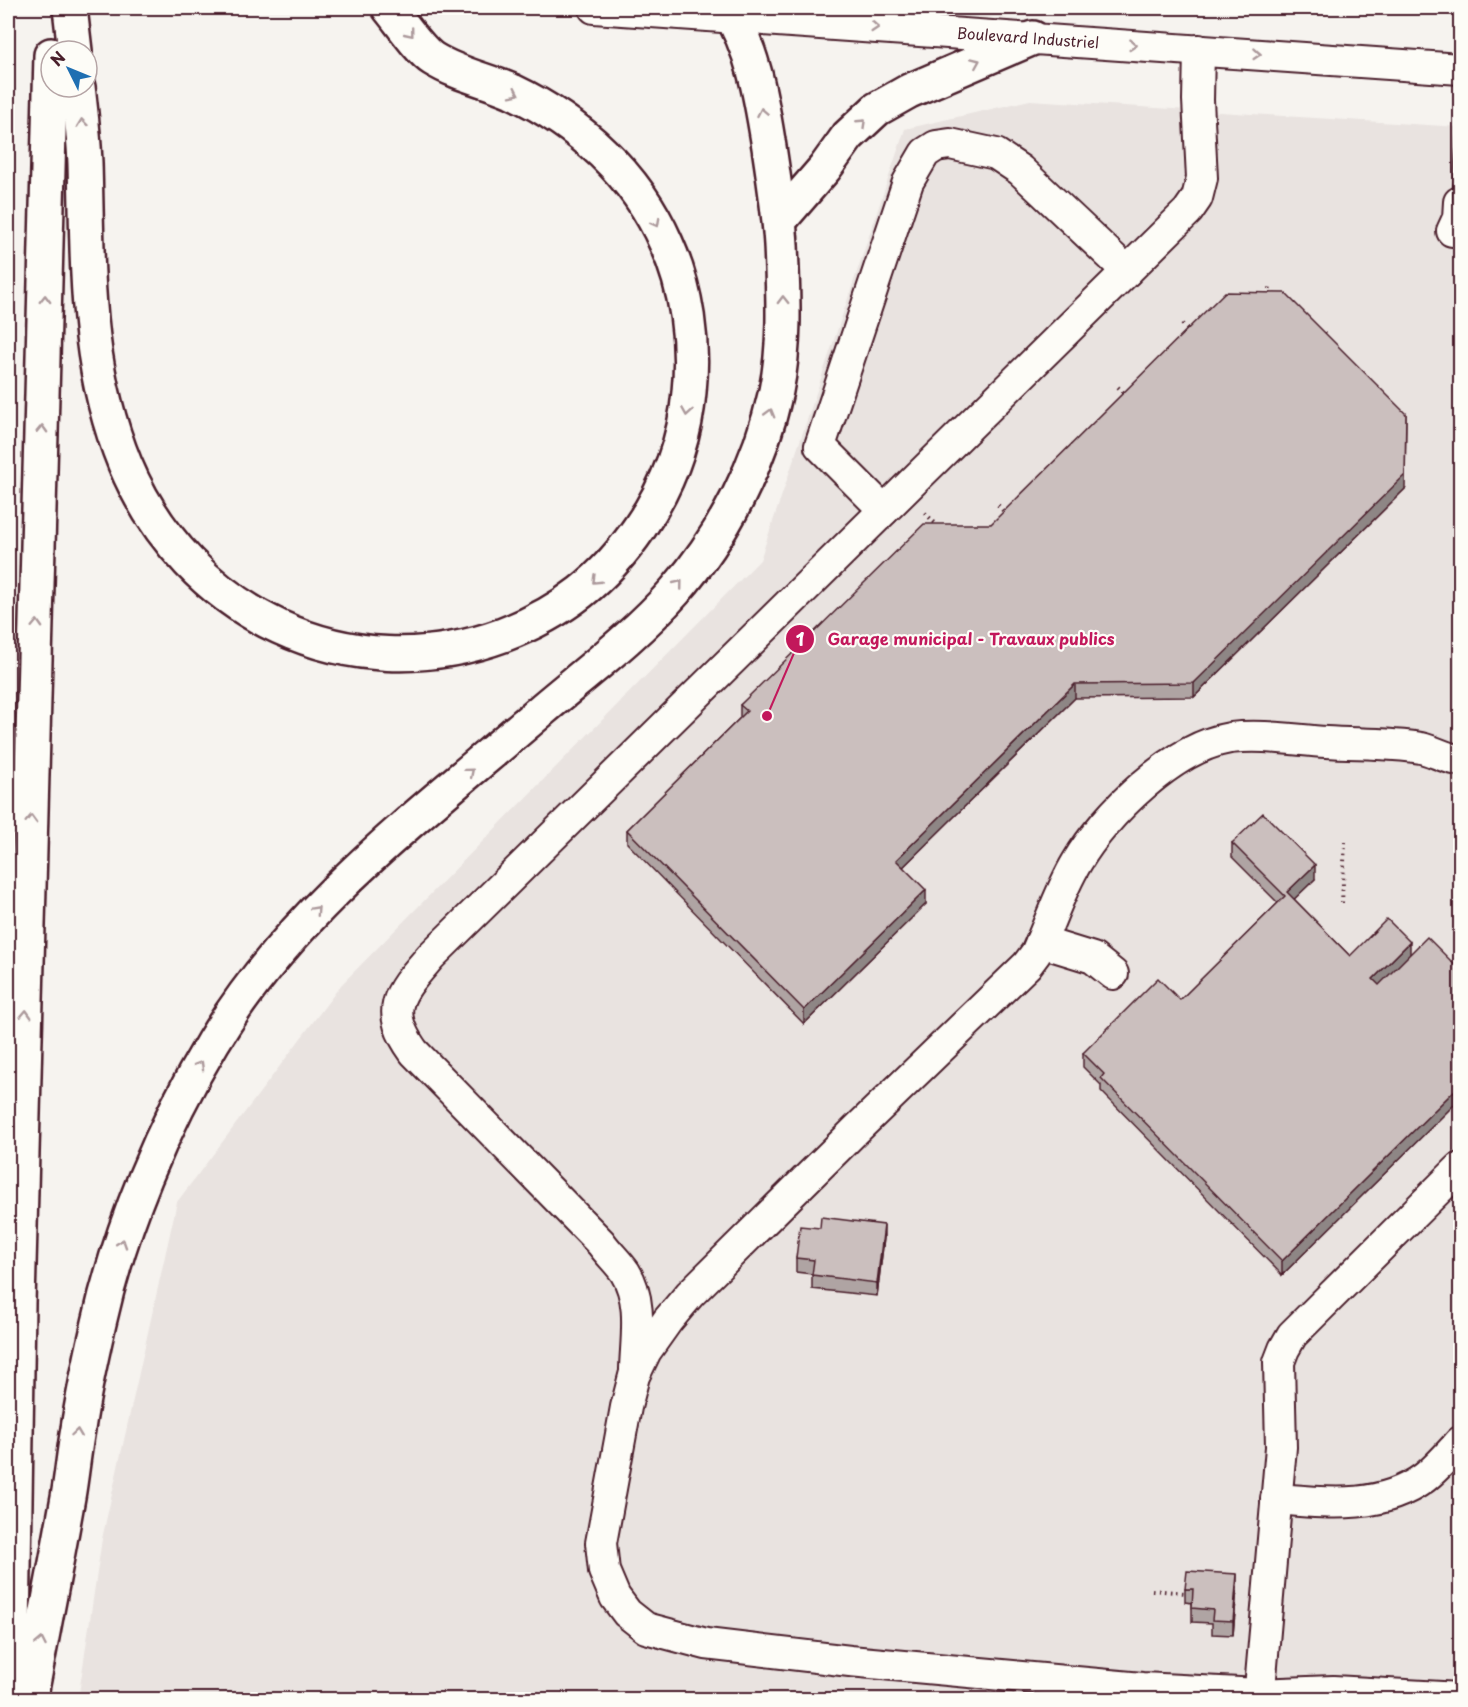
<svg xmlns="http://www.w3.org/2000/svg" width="1468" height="1707" font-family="'Playpen Sans',sans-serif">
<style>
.built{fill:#e9e3e0}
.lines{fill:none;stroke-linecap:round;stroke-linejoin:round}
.minor-casing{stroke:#4a1f2b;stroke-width:34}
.major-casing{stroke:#4a1f2b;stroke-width:38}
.highway-casing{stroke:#4a1f2b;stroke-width:38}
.path{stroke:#4a1f2b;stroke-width:4;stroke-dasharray:1.5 4.5;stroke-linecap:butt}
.minor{stroke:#fdfcf7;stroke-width:30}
.major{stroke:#fdfcf7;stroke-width:33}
.highway{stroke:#fdfcf7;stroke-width:33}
.wall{fill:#afa4a3;stroke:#4a1f2b;stroke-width:1.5}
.shaded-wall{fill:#8e8685;stroke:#4a1f2b;stroke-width:1.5}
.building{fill:#cbbfbe;stroke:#4a1f2b;stroke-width:1.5}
.oneway{stroke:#ac999b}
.labels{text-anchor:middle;stroke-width:4.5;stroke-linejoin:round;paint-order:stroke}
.street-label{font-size:15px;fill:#4a1f2b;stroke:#fdfcf7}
.leader{fill:none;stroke:#c2185b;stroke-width:2}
.callout-dot{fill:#c2185b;stroke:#fdfcf7;stroke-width:2}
.mark-label{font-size:18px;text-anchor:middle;font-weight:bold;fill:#fff}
.callout-label{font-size:16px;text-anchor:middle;font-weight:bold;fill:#c2185b;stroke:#fdfcf7;stroke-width:4.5;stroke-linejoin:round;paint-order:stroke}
</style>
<rect width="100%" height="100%" fill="#f6f3ef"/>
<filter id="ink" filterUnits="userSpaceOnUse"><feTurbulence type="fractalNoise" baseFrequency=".0167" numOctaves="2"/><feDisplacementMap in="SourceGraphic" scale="12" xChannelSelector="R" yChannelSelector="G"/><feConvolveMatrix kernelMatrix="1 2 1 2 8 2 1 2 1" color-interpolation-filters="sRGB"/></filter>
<g filter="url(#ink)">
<!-- built -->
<polygon class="built" points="1030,100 1460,127 1460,1699 78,1700 102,1539 177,1202 341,985 760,560 905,129"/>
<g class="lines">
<defs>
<g id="minor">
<path id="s1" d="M594 8 1460 69"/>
<polyline points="1452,231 1458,218 1459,202"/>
<polyline points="884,510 820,446 908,182 925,153 936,146 950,144 996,154 1020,170 1127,271"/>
<path d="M1460 760C1446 759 1435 751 1421 748 1390 743 1357 744 1326 742 1295 740 1261 734 1230 738 1174 747 1105 814 1077 862 1060 890 1050 923 1036 953L1027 965 859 1127 690 1294 668 1320 646 1351 634 1376 626 1407 601 1543 604 1571 615 1597 627 1613 646 1628 706 1644 850 1661 1142 1688 1259 1694 1333 1691 1460 1698"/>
<polyline points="1041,942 1093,958 1113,974"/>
<path d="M635 1369C636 1337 643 1301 625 1272 618 1262 608 1253 601 1243L414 1052C382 1008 400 992 431 956L1188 211 1197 198 1202 178 1198 100 1199 50"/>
<path d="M1276 1499C1326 1503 1381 1510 1424 1478 1437 1468 1449 1454 1460 1442"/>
<polyline points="1259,1700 1281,1447 1279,1362 1284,1349 1292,1335 1460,1168"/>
</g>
<g id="major">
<polyline points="780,220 825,168 848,136 877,109 909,91 1033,38"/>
<path d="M30 1700C43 1632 56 1565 68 1497 72 1474 74 1451 78 1429 83 1393 91 1358 99 1323 120 1228 163 1125 213 1042 295 906 425 811 543 709 588 671 636 635 675 591 724 535 760 464 776 391 786 343 783 293 781 245 779 212 774 180 769 147 761 98 754 50 727 8"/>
</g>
<g id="highway">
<polyline points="70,8 75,51"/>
<path d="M78 87C81 112 84 138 85 163 88 269 84 364 125 464 188 614 348 692 503 635 563 612 604 580 640 527 668 486 685 441 689 392 694 343 687 289 666 243 636 174 579 123 512 91 487 80 457 74 433 59 420 51 400 21 389 8"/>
<polyline points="12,1700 18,1303 51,55"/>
</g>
</defs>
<!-- minor casing -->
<use href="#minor" class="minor-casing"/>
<!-- major casing -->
<use href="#major" class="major-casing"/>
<!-- highway casing -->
<use href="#highway" class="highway-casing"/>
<!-- path -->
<g class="path">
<polyline points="1269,295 1270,284"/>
<polyline points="1182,324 1190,332"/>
<polyline points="1118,387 1126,395"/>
<polyline points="998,505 1005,513"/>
<polyline points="925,513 939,527"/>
<polyline points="1342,903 1345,842"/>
<polyline points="1152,1590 1186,1593"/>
</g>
<!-- minor -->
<use href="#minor" class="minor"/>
<!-- major -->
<use href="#major" class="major"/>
<!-- highway -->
<use href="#highway" class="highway"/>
</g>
<!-- wall -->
<g class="wall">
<polygon points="1461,130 1461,202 1453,202 1453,188"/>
<polygon points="1405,489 1194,697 1075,698 903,867 926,904 804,1024 627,843 627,830 740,718 740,705 991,524"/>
<polygon points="1232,843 1315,879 1294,899 1350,956 1410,954 1461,971 1461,1098 1282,1275 1101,1091 1101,1085 1083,1067 1083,1053 1180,1000 1278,903 1232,857"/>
<polygon points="820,1228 884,1238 877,1296 812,1289 812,1274 796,1272 796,1258"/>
<polygon points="1237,1588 1233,1635 1212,1634 1212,1623 1192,1622 1192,1603 1185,1602 1185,1589"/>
</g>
<!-- shaded-wall -->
<g class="shaded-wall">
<polygon points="1406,414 1405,489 1194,697 1194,683"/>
<polygon points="1075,684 1075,698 896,874 896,860"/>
<polygon points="1315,865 1315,879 1287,906 1287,892"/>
<polygon points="926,890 926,904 804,1024 804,1010"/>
<polygon points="1410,942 1410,956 1373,993 1373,979"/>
<polygon points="1461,1084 1461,1098 1282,1275 1282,1261"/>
<polygon points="884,1225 884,1238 877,1296 877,1283"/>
<polygon points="1237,1574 1237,1588 1233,1635 1233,1621"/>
</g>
<!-- building -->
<g class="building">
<polygon points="1457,130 1461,130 1461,188 1453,188"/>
<polygon points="1225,292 1285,293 1406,414 1405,475 1194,683 1075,684 896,860 926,890 804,1010 627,830 747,711 740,705 924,524 991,524"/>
<polygon points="1263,813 1315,865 1287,892 1350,956 1387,919 1410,942 1373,979 1379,985 1427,937 1461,971 1461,1084 1282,1261 1101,1078 1104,1074 1083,1053 1158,978 1180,1000 1285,896 1232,843"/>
<polygon points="821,1217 884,1225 877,1283 812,1275 814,1260 796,1258 800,1226 820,1228"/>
<polygon points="1187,1571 1237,1574 1233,1621 1212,1620 1213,1610 1192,1608 1193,1589 1185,1589"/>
</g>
<!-- one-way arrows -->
<defs><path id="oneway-chevron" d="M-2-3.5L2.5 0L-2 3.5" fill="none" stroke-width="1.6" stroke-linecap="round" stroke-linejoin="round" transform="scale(1.5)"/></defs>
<g class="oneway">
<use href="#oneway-chevron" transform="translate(875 27) rotate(4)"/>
<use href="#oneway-chevron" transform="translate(410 33) rotate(51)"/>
<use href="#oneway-chevron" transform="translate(1133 45) rotate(4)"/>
<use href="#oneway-chevron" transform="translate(1257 54) rotate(4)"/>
<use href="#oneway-chevron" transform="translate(976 62) rotate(-23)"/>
<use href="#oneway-chevron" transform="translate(515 93) rotate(26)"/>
<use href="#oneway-chevron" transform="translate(762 112) rotate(-101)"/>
<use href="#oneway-chevron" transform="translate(82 123) rotate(-96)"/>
<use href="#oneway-chevron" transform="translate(862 123) rotate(-43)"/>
<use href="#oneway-chevron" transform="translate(656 223) rotate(62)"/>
<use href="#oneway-chevron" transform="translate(45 299) rotate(-89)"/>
<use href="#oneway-chevron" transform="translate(783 300) rotate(-91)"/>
<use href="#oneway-chevron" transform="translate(687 412) rotate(99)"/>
<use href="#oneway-chevron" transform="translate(770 413) rotate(-74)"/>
<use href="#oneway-chevron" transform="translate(42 429) rotate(-88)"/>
<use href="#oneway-chevron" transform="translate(596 580) rotate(136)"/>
<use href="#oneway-chevron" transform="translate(679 584) rotate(-51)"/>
<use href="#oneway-chevron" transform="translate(37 624) rotate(-88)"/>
<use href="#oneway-chevron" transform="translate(470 772) rotate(-40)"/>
<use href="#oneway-chevron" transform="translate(31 819) rotate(-88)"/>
<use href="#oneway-chevron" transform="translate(316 910) rotate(-47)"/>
<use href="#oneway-chevron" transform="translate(26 1014) rotate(-88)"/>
<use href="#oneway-chevron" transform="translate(200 1065) rotate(-60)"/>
<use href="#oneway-chevron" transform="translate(122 1243) rotate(-72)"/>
<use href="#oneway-chevron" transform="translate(77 1433) rotate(-82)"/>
<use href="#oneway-chevron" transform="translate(41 1642) rotate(-79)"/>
</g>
</g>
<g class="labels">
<!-- street labels -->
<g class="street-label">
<text dy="5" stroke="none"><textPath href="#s1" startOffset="435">Boulevard Industriel</textPath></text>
</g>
</g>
<!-- callouts -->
<path class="leader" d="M767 716L800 639"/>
<g class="callout-dot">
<circle cx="767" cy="716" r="6"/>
<circle cx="800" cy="639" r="15"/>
</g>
<g class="mark-label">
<text x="800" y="646">1</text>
</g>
<g class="callout-label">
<text x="971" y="645">Garage municipal - Travaux publics</text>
</g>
<!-- margin -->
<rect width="1468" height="1707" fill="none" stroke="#fdfcf7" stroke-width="30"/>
<rect x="15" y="15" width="1438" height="1677" fill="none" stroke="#4a1f2b" stroke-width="2" filter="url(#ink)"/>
<!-- north arrow -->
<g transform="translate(69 69) rotate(313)"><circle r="28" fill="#fdfcf7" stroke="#b5a4a5" stroke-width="1.5"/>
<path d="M0-4.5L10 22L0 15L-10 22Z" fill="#1f6fb2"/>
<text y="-9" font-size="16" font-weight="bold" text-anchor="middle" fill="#4a1f2b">N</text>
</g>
</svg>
